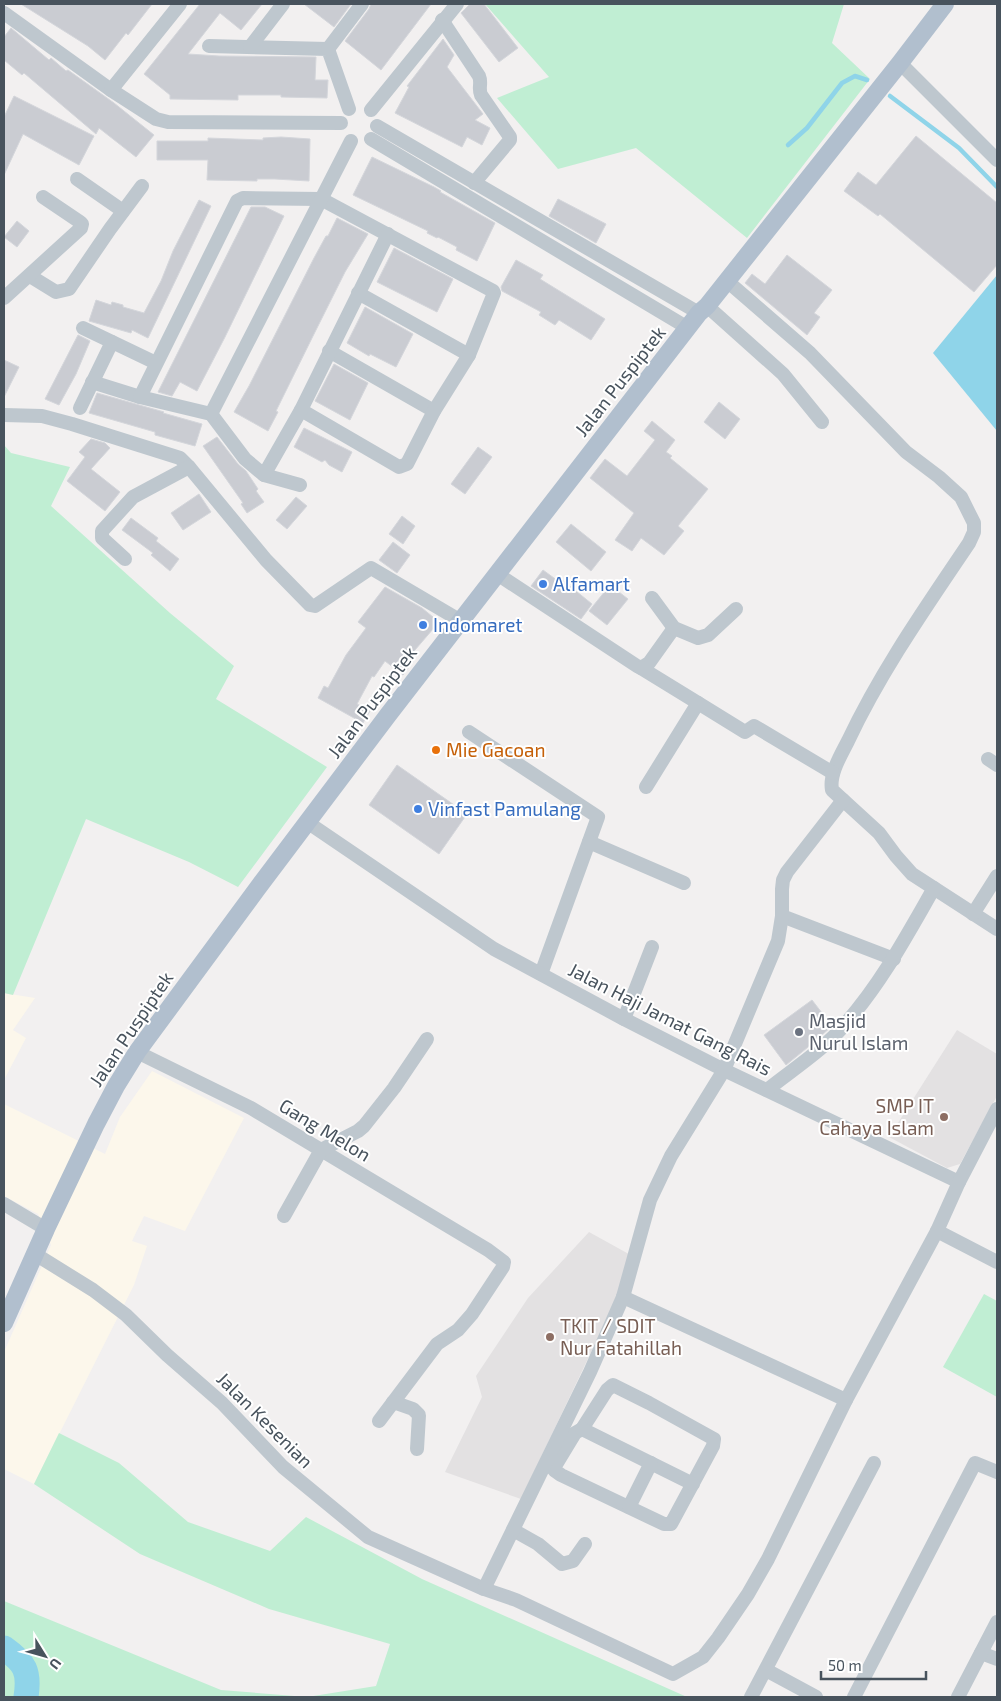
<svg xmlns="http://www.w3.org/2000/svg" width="1001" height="1701" font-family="'Exo 2',sans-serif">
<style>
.commercial{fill:#fcf7eb}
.education{fill:#e3e1e2}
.green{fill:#c0eed3}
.water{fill:#8fd4e9}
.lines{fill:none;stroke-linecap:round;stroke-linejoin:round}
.stream{stroke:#8fd4e9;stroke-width:4.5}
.river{stroke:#8fd4e9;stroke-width:25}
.building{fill:#caccd2;stroke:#d4d6db}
.minor{stroke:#bec7ce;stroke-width:14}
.major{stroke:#b1bfce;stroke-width:18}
.shop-dot{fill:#3f7fe0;stroke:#fff;stroke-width:2}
.food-dot{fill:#e8710a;stroke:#fff;stroke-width:2}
.worship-dot{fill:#6b7280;stroke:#fff;stroke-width:2}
.education-dot{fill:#8d6e63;stroke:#fff;stroke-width:2}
.labels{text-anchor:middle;stroke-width:4;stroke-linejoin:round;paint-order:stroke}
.street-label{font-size:19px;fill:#48535d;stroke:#fff}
.shop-label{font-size:19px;fill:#366cbe;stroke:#fff;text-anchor:start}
.food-label{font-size:19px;fill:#c56008;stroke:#fff;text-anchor:start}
.worship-label{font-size:19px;fill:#5b616d;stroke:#fff;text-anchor:start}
.education-label{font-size:19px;fill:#785e54;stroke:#fff;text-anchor:end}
</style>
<rect width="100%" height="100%" fill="#f2f0f0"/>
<!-- commercial -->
<g class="commercial">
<polygon points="4,993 35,998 13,1030 26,1038 4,1080"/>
<polygon points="152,1071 244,1118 185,1231 144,1216 132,1241 147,1246 134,1285 34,1484 4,1469 4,1352 51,1245 38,1214 4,1196 4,1104 105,1154 120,1117"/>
</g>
<!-- education -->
<g class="education">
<polygon points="957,1030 997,1054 997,1096 960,1164 947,1168 889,1137"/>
<polygon points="589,1232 636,1258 521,1499 445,1472 482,1397 476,1376 528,1298"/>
</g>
<!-- green -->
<g class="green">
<polygon points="485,4 844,4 832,43 870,79 747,238 636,148 558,169 497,98 549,77"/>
<polygon points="4,445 11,453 70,467 51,506 170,613 234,666 216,699 327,767 238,887 189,862 86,819 13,995 4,993"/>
<polygon points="984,1294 997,1301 997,1397 943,1367"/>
<polygon points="59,1433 119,1463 188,1522 270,1551 306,1517 422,1579 687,1697 4,1697 4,1601 221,1690 307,1697 376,1686 390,1644 269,1609 140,1554 34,1484"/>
</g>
<!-- water -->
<polygon class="water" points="997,275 997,431 933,353"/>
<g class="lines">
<!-- stream -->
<g class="stream">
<polyline points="890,96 959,148 997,187"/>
<polyline points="788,145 807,128 842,83 855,76 867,80"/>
</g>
<!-- river -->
<path class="river" d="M4 1648C25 1663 30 1671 26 1697"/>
</g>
<!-- building -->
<g class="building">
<polygon points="21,4 152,4 128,35 126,33 105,60 88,46"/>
<polygon points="200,4 262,4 241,30 220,13 188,54 219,56 316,57 315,80 328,80 327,98 281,97 281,95 238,95 238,100 170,99 170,95 144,74"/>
<polygon points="304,4 351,4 334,27"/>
<polygon points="371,4 431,4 381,70 345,41 369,9"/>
<polygon points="470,4 484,4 518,48 499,62 461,13"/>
<polygon points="11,28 49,60 51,58 66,71 68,70 114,103 154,135 136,157 99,128 96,134 24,73 22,75 4,60 4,37"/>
<polygon points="443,39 454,55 447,67 483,114 475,120 490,128 482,145 467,137 462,147 395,113 409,87 407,86"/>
<polygon points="14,96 94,136 79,165 23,134 4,175 4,117"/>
<polygon points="916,136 997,203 997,265 974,292 880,214 878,216 844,191 858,172 876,185"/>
<polygon points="281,137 310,139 309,181 275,179 257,179 257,181 207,180 208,160 157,160 157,141 208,141 208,138 263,140 263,138"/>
<polygon points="372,157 434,187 441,191 440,192 495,223 477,261 456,250 457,247 438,237 437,238 427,233 428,231 353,195"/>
<polygon points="558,199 606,224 596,243 549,216"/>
<polygon points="199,200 211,206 148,338 132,330 131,333 89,321 96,300 111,305 112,302 123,305 123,307 144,313 161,281 173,251"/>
<polygon points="251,207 265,207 284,216 225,337 197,391 180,382 172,396 158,392"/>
<polygon points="337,218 368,234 345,272 313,336 276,411 278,412 268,431 234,412 249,386 314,258 326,236 328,236"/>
<polygon points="17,221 29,231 17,247 4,237"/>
<polygon points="394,248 453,279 437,312 377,282"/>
<polygon points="787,255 832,290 814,313 820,317 807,335 745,283 752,274 765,284"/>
<polygon points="516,260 543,275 540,279 605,319 591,340 559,320 555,325 539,315 541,312 502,291 501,287"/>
<polygon points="365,307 413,334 396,367 370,354 369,356 347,343"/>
<polygon points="78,335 90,341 76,374 59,405 45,399"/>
<polygon points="4,360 19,367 4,397"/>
<polygon points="334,364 368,383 350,420 315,401"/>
<polygon points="97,393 164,412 163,413 202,424 195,446 155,435 155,432 89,413"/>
<polygon points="719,402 740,419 725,439 704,422"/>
<polygon points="652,421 675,440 666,452 672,456 670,458 708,489 678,526 684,531 664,555 641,538 632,551 615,540 634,513 590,478 605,459 627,476 655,440 644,431"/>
<polygon points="304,428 352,452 342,472 329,465 325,460 322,462 294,447"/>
<polygon points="217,437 238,464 246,471 258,489 256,491 264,502 247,513 241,504 243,503 203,446"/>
<polygon points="91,439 105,443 110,448 91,469 120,492 105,511 67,481 85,457 79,452"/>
<polygon points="478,447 492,457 465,494 451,484"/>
<polygon points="199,494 211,512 183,530 171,513"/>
<polygon points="296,497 307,506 287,529 276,520"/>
<polygon points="402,516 415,526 403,544 389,534"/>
<polygon points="131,518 158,538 156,541 179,559 170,571 151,555 153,553 122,530"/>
<polygon points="571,524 606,552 591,571 556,542"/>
<polygon points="393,542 410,555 397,573 379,560"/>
<polygon points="543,570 558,581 560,578 592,604 581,619 531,586"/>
<polygon points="610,585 628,599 607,625 589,611"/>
<polygon points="385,587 422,608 439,622 409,657 414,660 403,675 385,661 374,677 372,676 357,704 370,711 363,723 318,698 324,686 328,688 346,655 366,628 358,622"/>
<polygon points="397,765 467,814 439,854 369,805"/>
<polygon points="812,1000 832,1026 813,1043 786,1065 764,1035"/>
</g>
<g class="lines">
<!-- minor -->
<g class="minor">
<polyline points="4,13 111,90 156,119 168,122 341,123"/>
<path d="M442 20 479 76C482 83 478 88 481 95L510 137V140L474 183"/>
<polyline points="209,46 328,49 349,109"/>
<polyline points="250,47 283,4"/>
<polyline points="328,49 362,4"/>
<polyline points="900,63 997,160"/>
<polyline points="111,90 180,4"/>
<polyline points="371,110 457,4"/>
<polyline points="377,126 699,313"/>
<polyline points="371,139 688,328"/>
<polyline points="77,179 123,211"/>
<polyline points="30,276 56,292 69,289 110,229 142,186"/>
<path d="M727 281 810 353 906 452 939 477 961 497 974 523V532L969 543C926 607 881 671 848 741 841 755 829 774 832 790L879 833 896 856 912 874 997 929"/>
<polyline points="358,293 469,355"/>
<polyline points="4,298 81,228 82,224 80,222 43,197"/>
<polyline points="707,306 783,374 822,422"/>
<polyline points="83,328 156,363"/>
<polyline points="329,351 434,411"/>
<polyline points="92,382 140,397 211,414 245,459 264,475 300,485"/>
<polyline points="140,397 237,201 243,198 321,199 493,291 494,293 469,355 434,411 407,464 399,467 301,410"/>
<polyline points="80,408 112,342"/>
<polyline points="211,414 351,141"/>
<polyline points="4,415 42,416 72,424 180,458 189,467 266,560 310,605 315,606 371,568 461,621"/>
<polyline points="264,475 301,410 388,234"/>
<polyline points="125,559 102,538 102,531 133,497 189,467"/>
<polyline points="497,574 637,666 641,668 649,663 674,628"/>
<polyline points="652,598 674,628 698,638 708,635 736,609"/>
<polyline points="641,668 698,703"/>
<polyline points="469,732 598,817 541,974"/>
<polyline points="988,759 997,765"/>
<polyline points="646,787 698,703 745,732 754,726 833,773"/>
<polyline points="307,822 494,949 624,1019 724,1070 959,1182"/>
<polyline points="589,842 684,883"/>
<polyline points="973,914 997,876"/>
<polyline points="782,916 894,959"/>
<polyline points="624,1019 652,947"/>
<polyline points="137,1052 251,1108 488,1250 504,1262 503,1267 472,1314 458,1330 437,1344 379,1421"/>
<path d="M767 1090C793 1069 825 1049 846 1023 882 982 907 935 934 888"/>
<polyline points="4,1204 46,1229"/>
<polyline points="284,1216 321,1150 358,1131 364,1126 394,1088 427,1039"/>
<polyline points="937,1231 997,1262"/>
<polyline points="35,1254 93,1290 126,1315 167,1355 222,1403 283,1467 368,1537 484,1589 516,1600 673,1674 703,1657 718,1638 748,1594 768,1559 846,1400"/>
<polyline points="623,1297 846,1400 937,1231 959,1182 997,1109"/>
<polygon points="613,1385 649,1403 714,1439 713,1446 671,1524 664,1524 561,1475 554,1470 555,1466 575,1433 582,1429 607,1390"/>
<polyline points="393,1402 413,1409 419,1415 417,1449"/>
<polyline points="582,1429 693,1484"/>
<polyline points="629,1507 651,1463"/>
<polyline points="513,1530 538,1544 562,1564 573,1561 585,1544"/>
<polyline points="484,1589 590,1372 623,1297 650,1200 671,1156 724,1070 778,941 782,916 782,889 783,880 787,872 843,800"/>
<polyline points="981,1653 997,1659"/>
<polyline points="766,1670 816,1697"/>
<polyline points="751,1697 874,1463"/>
<polyline points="854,1697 975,1463 997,1472"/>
<polyline points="958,1697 997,1622"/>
</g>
<!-- major -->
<polyline class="major" points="4,1323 46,1229 96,1124 116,1086 137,1052 257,889 388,715 699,313 707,306 900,63 945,4"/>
</g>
<!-- markers -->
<g class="shop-dot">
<circle cx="543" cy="584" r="5"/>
<circle cx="423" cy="625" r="5"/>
<circle cx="418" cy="809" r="5"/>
</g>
<circle class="food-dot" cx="436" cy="750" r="5"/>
<circle class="worship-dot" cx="799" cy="1032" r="5"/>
<g class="education-dot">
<circle cx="944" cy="1117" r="5"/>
<circle cx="550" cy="1337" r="5"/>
</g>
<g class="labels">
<!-- street labels -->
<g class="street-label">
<text transform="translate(620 381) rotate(-52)" y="7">Jalan Puspiptek</text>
<text transform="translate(372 702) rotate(-53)" y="7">Jalan Puspiptek</text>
<text transform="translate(670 1019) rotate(27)" y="7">Jalan Haji Jamat Gang Rais</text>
<text transform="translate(131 1029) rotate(-56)" y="7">Jalan Puspiptek</text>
<text transform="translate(325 1130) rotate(31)" y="7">Gang Melon</text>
<text transform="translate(265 1420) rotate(45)" y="7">Jalan Kesenian</text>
</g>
<!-- shop labels -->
<g class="shop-label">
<text x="553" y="591">Alfamart</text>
<text x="433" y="632">Indomaret</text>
<text x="428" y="816">Vinfast Pamulang</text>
</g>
<!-- food labels -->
<g class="food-label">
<text x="446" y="757">Mie Gacoan</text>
</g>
<!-- worship labels -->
<g class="worship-label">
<text x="809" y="1028">Masjid<tspan x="809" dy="22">Nurul Islam</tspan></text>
</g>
<!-- education labels -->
<g class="education-label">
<text x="934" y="1113">SMP IT<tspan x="934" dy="22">Cahaya Islam</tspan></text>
<text x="560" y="1333" text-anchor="start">TKIT / SDIT<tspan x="560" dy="22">Nur Fatahillah</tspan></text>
</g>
</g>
<!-- border -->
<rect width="1001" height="1701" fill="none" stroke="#48535d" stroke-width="10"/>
<!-- north arrow -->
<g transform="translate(45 1656) rotate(127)" stroke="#ffffff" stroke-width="4" paint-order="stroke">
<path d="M0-4L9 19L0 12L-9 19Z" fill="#48535d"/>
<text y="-8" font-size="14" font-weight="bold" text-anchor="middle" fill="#48535d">U</text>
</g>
<!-- scale -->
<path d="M821 1671v8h105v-8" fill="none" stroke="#48535d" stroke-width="2.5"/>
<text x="828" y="1671" font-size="15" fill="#48535d" stroke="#ffffff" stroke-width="4" paint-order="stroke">50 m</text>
</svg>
